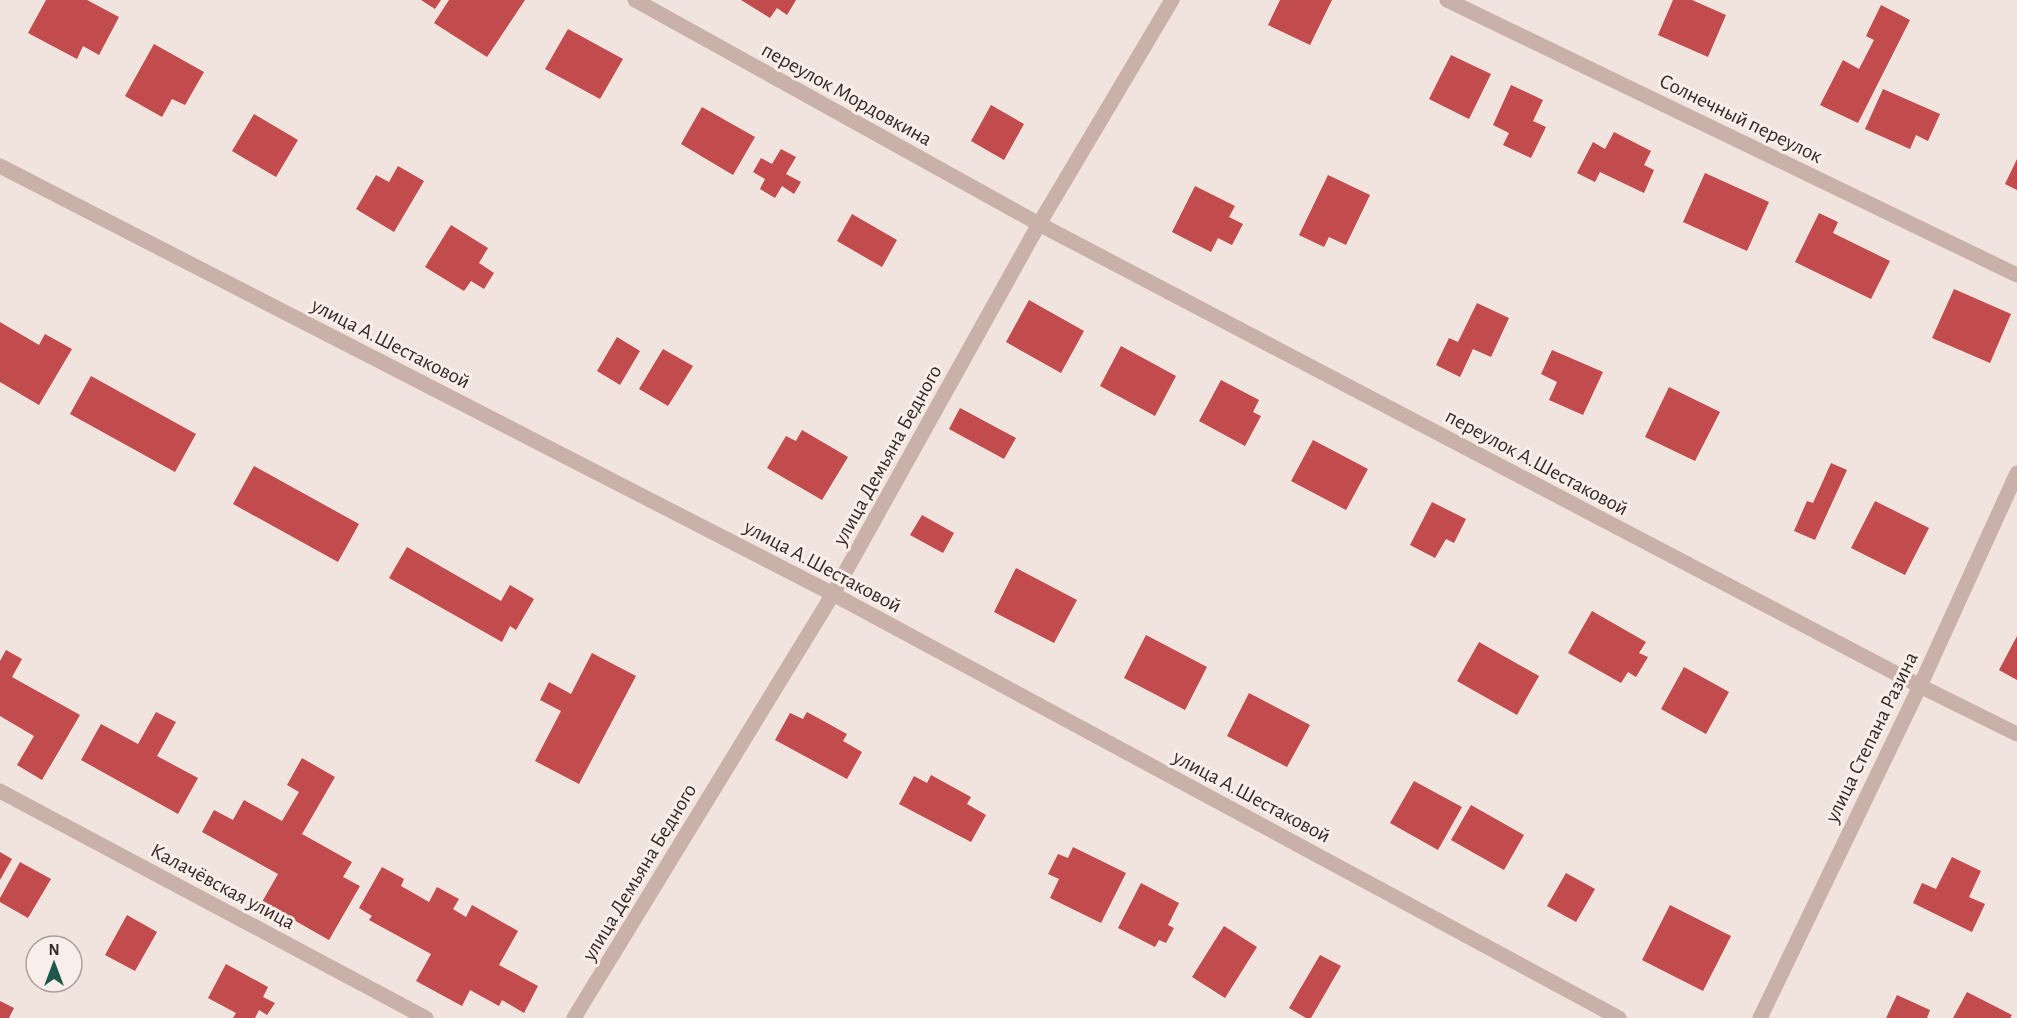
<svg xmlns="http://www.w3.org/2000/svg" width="2017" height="1018" font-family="'Alegreya Sans',sans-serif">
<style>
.building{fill:#c24b4d}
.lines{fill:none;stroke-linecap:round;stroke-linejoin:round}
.minor{stroke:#c9b0a9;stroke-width:15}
.labels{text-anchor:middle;stroke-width:6;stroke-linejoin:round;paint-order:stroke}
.street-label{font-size:21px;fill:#372a29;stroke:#f9eee9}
</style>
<rect width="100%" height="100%" fill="#f1e3dd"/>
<!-- building -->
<g class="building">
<polygon points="46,0 87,0 119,17 99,55 83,46 77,59 28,33"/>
<polygon points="421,0 441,0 435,9"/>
<polygon points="449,0 525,0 487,57 434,23"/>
<polygon points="741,0 796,0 787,15 777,8 770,18"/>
<polygon points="1280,0 1332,0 1310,45 1268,25"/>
<polygon points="1673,0 1692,0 1726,15 1708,57 1658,35"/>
<polygon points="1881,5 1910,20 1858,123 1820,105 1843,60 1859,69 1874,40 1866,36"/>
<polygon points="568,29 623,59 600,99 545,69"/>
<polygon points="154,44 204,72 185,105 172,99 162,117 125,96"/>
<polygon points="1451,55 1491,74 1469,119 1429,99"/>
<polygon points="1511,85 1543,100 1533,121 1546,127 1531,158 1503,145 1509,133 1493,125"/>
<polygon points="1883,89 1940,114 1928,141 1916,135 1910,149 1865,129"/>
<polygon points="991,105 1024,124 1004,160 971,141"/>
<polygon points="702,107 755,137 733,175 681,144"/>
<polygon points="254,114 298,140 276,177 232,151"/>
<polygon points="1614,132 1651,151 1644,165 1654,170 1644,193 1600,172 1595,182 1577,173 1593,142 1605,149"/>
<polygon points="781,149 796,157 786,174 801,182 794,194 782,186 775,198 760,189 765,179 753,172 761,158 772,164"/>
<polygon points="2017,159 2017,190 2005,184"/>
<polygon points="398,166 424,181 394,232 356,209 376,175 389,182"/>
<polygon points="1705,173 1769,202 1747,251 1683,222"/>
<polygon points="1328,175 1370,195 1346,245 1329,237 1324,247 1299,235"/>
<polygon points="1195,186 1235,206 1229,217 1243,224 1232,245 1218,238 1211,252 1172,232"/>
<polygon points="1819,213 1838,222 1833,233 1890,261 1871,299 1795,262"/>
<polygon points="852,214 897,240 882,267 837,241"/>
<polygon points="451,225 488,248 479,263 494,273 484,289 471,281 464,291 425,267"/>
<polygon points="1954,289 2011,314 1990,363 1932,338"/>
<polygon points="1029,300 1084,331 1061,373 1006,342"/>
<polygon points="1477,303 1509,318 1491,357 1473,349 1460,377 1436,365 1449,338 1458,342"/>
<polygon points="0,322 39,345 45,334 72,349 39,405 0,382"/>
<polygon points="617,337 640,351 620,385 597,371"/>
<polygon points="1121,346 1176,376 1155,416 1100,386"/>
<polygon points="663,349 693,366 668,406 639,389"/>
<polygon points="1552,350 1603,372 1583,415 1549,400 1557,382 1541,374"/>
<polygon points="91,376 196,434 175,472 70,414"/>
<polygon points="1221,380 1259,400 1253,412 1261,416 1245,446 1199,421"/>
<polygon points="1669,387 1720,412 1695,461 1645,437"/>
<polygon points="960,408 1016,438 1004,459 949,429"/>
<polygon points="802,430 848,457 822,500 767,468 786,436 796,441"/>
<polygon points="1313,440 1368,469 1346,510 1291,481"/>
<polygon points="1831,463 1847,470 1815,540 1794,531 1807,501 1813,503"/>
<polygon points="254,466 359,524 338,562 233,504"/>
<polygon points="1875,501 1929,528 1905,575 1851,548"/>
<polygon points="1432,502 1466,519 1454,543 1446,539 1435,558 1410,545"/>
<polygon points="922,515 954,533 943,553 910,535"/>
<polygon points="407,547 501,601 510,585 534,599 516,630 510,626 502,642 389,578"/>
<polygon points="1016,568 1077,600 1054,643 994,612"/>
<polygon points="1592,611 1646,642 1639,653 1648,657 1636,677 1628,672 1621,683 1568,653"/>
<polygon points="1146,635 1207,667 1185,710 1124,678"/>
<polygon points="2017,636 2017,680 1999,670"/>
<polygon points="1479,642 1539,676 1517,715 1457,681"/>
<polygon points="6,650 22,659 12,677 80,715 42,780 17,765 34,736 0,716 0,661"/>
<polygon points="592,653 636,676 579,784 535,761 561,711 540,700 549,682 571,694"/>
<polygon points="1684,667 1729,692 1706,734 1661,709"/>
<polygon points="1249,693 1310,725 1287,767 1227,736"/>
<polygon points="156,712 176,722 157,756 198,778 178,814 81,760 101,724 138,744"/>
<polygon points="807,712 847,734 843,741 862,752 847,779 775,740 790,713 803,719"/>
<polygon points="302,758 335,777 302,834 352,862 343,877 360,886 329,940 262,902 278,874 202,832 214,810 233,820 244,800 282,821 299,792 287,785"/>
<polygon points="931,775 971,797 967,804 986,815 971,842 899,804 914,776 927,783"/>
<polygon points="1414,781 1462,807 1438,850 1390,823"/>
<polygon points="1471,805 1524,835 1504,870 1451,840"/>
<polygon points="1073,847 1126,873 1101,923 1050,898 1059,879 1048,874 1058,854 1068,858"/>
<polygon points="0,852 12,859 0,880"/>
<polygon points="1952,857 1981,871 1969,897 1985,904 1972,932 1913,903 1922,883 1936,889"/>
<polygon points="20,862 51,879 28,918 0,902 0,898"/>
<polygon points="382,867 404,879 401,886 429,902 437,887 459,899 453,909 466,917 472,905 518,931 499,965 538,986 524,1013 502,1000 499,1006 470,990 462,1006 416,981 431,954 369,920 372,916 359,908"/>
<polygon points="1566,873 1595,889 1576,922 1547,906"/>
<polygon points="1141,883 1179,903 1168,925 1174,928 1166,943 1159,940 1155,947 1118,928"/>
<polygon points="1670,905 1731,936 1703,991 1642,960"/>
<polygon points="127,915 157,932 135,971 105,955"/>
<polygon points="1224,926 1257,947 1225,998 1192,977"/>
<polygon points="1320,955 1341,966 1311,1018 1306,1018 1289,1008"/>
<polygon points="226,964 268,987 263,997 275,1003 267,1015 259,1010 255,1018 233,1018 236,1013 208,998"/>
<polygon points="1967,992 2012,1015 2010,1018 1953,1018"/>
<polygon points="1897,995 1930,1010 1927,1018 1886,1018"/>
<polygon points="0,1001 14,1008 9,1018 0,1018"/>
</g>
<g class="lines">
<!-- minor -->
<g class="minor">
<polyline points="635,0 1039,224 1920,686 2017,734"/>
<polyline points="1447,0 2017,275"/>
<polyline points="0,166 833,594 1619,1018"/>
<polyline points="0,791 426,1018"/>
<polyline points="574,1018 833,594 1039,224 1172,0"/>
<polyline points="1760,1018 1920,686 2017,473"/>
</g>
</g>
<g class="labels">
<!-- street labels -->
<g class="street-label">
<text transform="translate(847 94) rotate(29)" y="7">переулок Мордовкина</text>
<text transform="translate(1741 118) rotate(26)" y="7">Солнечный переулок</text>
<text transform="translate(391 343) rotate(27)" y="7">улица А.Шестаковой</text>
<text transform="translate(887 455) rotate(-61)" y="7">улица Демьяна Бедного</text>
<text transform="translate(1537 462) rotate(28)" y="7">переулок А.Шестаковой</text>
<text transform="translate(823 566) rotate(28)" y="7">улица А.Шестаковой</text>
<text transform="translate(1871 737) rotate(-64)" y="7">улица Степана Разина</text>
<text transform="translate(1252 796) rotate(28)" y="7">улица А.Шестаковой</text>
<text transform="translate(639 872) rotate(-59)" y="7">улица Демьяна Бедного</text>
<text transform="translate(223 886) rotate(28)" y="7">Калачёвская улица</text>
</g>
</g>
<!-- north arrow -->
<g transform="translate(54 964)"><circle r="28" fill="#f9eee9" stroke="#aba09c" stroke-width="1.5"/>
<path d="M0-4.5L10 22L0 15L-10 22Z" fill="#20574c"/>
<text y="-9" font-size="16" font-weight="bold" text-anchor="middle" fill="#372a29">N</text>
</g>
</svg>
